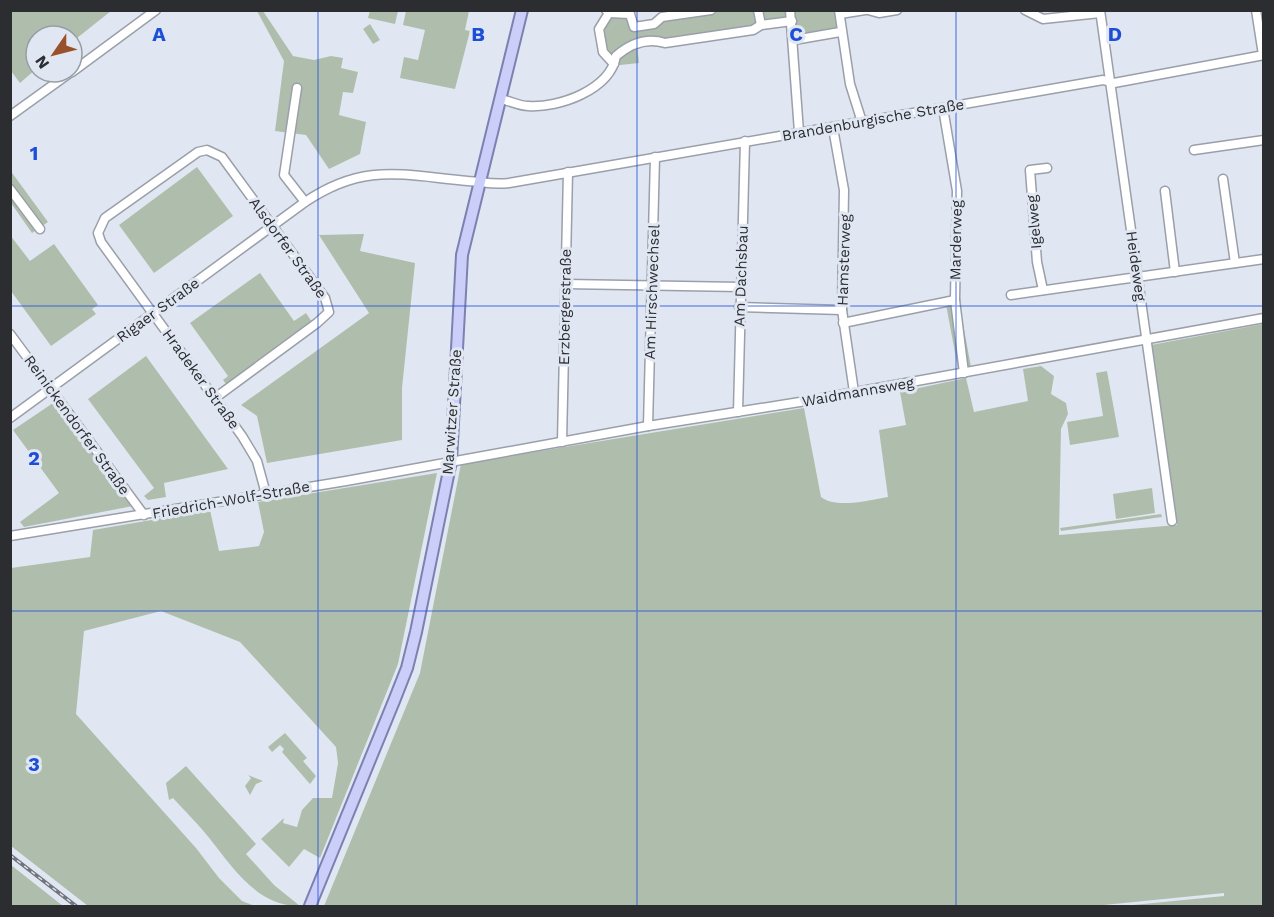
<svg xmlns="http://www.w3.org/2000/svg" width="1274" height="917" font-family="'Work Sans',sans-serif">
<style>
.green{fill:#afbeac}
.lines{fill:none;stroke-linecap:round;stroke-linejoin:round}
.minor-casing{stroke:#9a9fa9;stroke-width:11}
.major-casing{stroke:#7d81b0;stroke-width:14}
.minor{stroke:#fff;stroke-width:8}
.major{stroke:#cbcef8;stroke-width:10}
.rail-casing{stroke:#71757c;stroke-width:4}
.rail{stroke:#e1e7f2;stroke-width:1.5;stroke-dasharray:4.5;stroke-linecap:butt}
.grid{fill:none;stroke:#1d4ed8;stroke-width:1.5;stroke-opacity:0.55}
.labels{text-anchor:middle;stroke-width:6;stroke-linejoin:round;paint-order:stroke}
.street-label{font-size:15px;fill:#2b2d31;stroke:#e1e7f2}
.grid-label{font-size:20px;text-anchor:middle;font-weight:bold;fill:#1d4ed8;stroke:#e1e7f2;stroke-width:6;stroke-linejoin:round;paint-order:stroke}
</style>
<rect width="100%" height="100%" fill="#e1e7f2"/>
<!-- green -->
<g class="green">
<polygon points="111,11 72,42 72,36 36,36 36,69 20,83 11,71 11,11"/>
<polygon points="257,11 263,11 293,56 314,60 331,56 343,58 341,68 358,72 353,93 343,92 339,115 366,122 360,154 329,169 306,135 275,131 284,61"/>
<polygon points="370,11 398,11 395,24 368,18"/>
<polygon points="406,11 469,11 465,30 470,31 455,89 400,78 404,57 418,60 425,30 403,25"/>
<path d="M628 11 634 24 652 22 684 11H913C888 14 866 13 842 16L844 35 791 43 788 25 637 45 639 63 611 66 596 29 604 12Z"/>
<polygon points="370,24 380,40 373,44 363,29"/>
<polygon points="197,167 233,216 154,273 119,225"/>
<polygon points="10,170 48,222 32,233 11,203"/>
<polygon points="364,234 360,251 415,263 402,388 402,440 267,463 257,416 241,405 369,313 319,235"/>
<polygon points="10,235 30,261 54,244 98,305 92,309 96,314 51,346 11,291"/>
<polygon points="260,273 294,321 306,313 312,322 226,384 223,380 228,376 190,323"/>
<polygon points="958,297 971,367 958,369 945,299"/>
<path d="M1263 324V906H1123L1224 896V893L1094 906H324L420 673 461 464 804 408 821 497C836 509 870 500 888 497L879 430 906 425 900 392 966 378 974 412 1028 401 1023 369 1041 366 1054 376 1051 394 1066 403 1068 414 1061 429 1059 535 1177 525 1151 345Z"/>
<polygon points="146,356 228,469 164,483 166,497 148,500 144,496 154,488 88,399"/>
<polygon points="1107,371 1119,437 1070,445 1067,422 1103,416 1096,373"/>
<polygon points="56,401 133,506 24,527 20,522 59,493 13,430"/>
<polygon points="437,473 398,664 320,858 304,849 289,867 261,839 284,818 283,823 297,827 302,810 313,798 332,798 338,763 336,747 240,642 161,611 84,631 76,714 196,848 219,878 242,901 255,906 88,906 11,846 11,568 90,557 93,530 210,510 219,551 259,546 264,532 258,502"/>
<polygon points="1152,488 1155,513 1116,519 1113,494"/>
<polygon points="1161,514 1162,517 1061,531 1060,528"/>
<polygon points="285,733 307,758 303,761 316,776 310,784 282,752 284,749 280,745 272,752 268,747"/>
<path d="M186 766 256 844 246 854 274 885 300 906C258 907 233 868 210 839 199 825 185 811 173 798L169 800 166 783Z"/>
<polygon points="248,775 263,781 256,784 250,795 245,786 251,778"/>
<polygon points="11,865 63,906 11,906"/>
</g>
<g class="lines">
<defs>
<g id="minor">
<polyline points="606,10 609,13 630,14 634,27 654,24 662,17 711,10"/>
<polyline points="758,10 761,25"/>
<polyline points="790,10 799,132"/>
<polyline points="839,10 850,84 862,122"/>
<polyline points="868,10 879,13 897,10"/>
<polyline points="1025,10 1043,19 1100,13"/>
<polyline points="1100,10 1172,521"/>
<polyline points="1256,10 1263,55"/>
<polyline points="609,13 599,29 603,52 614,64"/>
<polyline points="840,14 865,10"/>
<polyline points="794,40 840,32"/>
<polyline points="72,72 156,10"/>
<polyline points="297,88 284,175 305,202"/>
<path d="M501 99C510 101 519 106 528 106 559 108 610 90 616 56 630 44 646 37 665 43L753 30 761 25 792 21"/>
<polyline points="943,108 957,191 955,300 964,373"/>
<polyline points="10,116 71,72"/>
<polyline points="833,128 844,190 842,310 854,392"/>
<polyline points="1194,150 1264,140"/>
<polyline points="1223,179 1235,263"/>
<polyline points="10,189 40,229"/>
<polyline points="1165,191 1175,272"/>
<polyline points="566,284 740,287"/>
<polyline points="1043,290 1037,262 1030,170 1047,168"/>
<polyline points="1011,295 1264,259"/>
<polyline points="739,307 842,310"/>
<polyline points="843,323 955,300"/>
<polyline points="10,334 144,515"/>
<polyline points="215,398 317,323 329,312 325,298 222,157 207,150 198,152 105,218 98,233 101,242 242,436 257,461 266,494"/>
<polyline points="738,412 745,141"/>
<path d="M10 418 305 202C364 162 402 175 468 181 483 182 494 185 509 183L1103 80 1114 83 1264 55"/>
<polyline points="648,426 655,157"/>
<polyline points="562,442 568,172"/>
<polyline points="10,536 346,481 648,426 806,401 1264,318"/>
</g>
<polyline id="major" points="310,906 394,701 407,668 416,632 451,461 462,255 522,10"/>
</defs>
<!-- minor casing -->
<use href="#minor" class="minor-casing"/>
<!-- major casing -->
<use href="#major" class="major-casing"/>
<!-- minor -->
<use href="#minor" class="minor"/>
<!-- major -->
<use href="#major" class="major"/>
<defs>
<polyline id="rail" points="10,855 76,906"/>
</defs>
<!-- rail casing -->
<use href="#rail" class="rail-casing"/>
<!-- rail -->
<use href="#rail" class="rail"/>
</g>
<!-- grid -->
<path class="grid" d="M318 10V906M637 10V906M956 10V906M10 306H1264M10 611H1264"/>
<g class="labels">
<!-- street labels -->
<g class="street-label">
<text transform="translate(873 120) rotate(-10)" y="5">Brandenburgische Straße</text>
<text transform="translate(1034 222) rotate(-95)" y="5">Igelweg</text>
<text transform="translate(956 240) rotate(-89)" y="5">Marderweg</text>
<text transform="translate(288 248) rotate(54)" y="5">Alsdorfer Straße</text>
<text transform="translate(844 260) rotate(-88)" y="5">Hamsterweg</text>
<text transform="translate(1136 266) rotate(82)" y="5">Heideweg</text>
<text transform="translate(741 276) rotate(-88)" y="5">Am Dachsbau</text>
<text transform="translate(652 292) rotate(-88)" y="5">Am Hirschwechsel</text>
<text transform="translate(565 307) rotate(-89)" y="5">Erzbergerstraße</text>
<text transform="translate(158 310) rotate(-36)" y="5">Rigaer Straße</text>
<text transform="translate(201 379) rotate(54)" y="5">Hradeker Straße</text>
<text transform="translate(858 392) rotate(-10)" y="5">Waidmannsweg</text>
<text transform="translate(452 412) rotate(-86)" y="5">Marwitzer Straße</text>
<text transform="translate(77 425) rotate(54)" y="5">Reinickendorfer Straße</text>
<text transform="translate(231 500) rotate(-10)" y="5">Friedrich-Wolf-Straße</text>
</g>
</g>
<g class="grid-label">
<text x="159" y="41">A</text>
<text x="478" y="41">B</text>
<text x="796" y="41">C</text>
<text x="1115" y="41">D</text>
<text x="34" y="160">1</text>
<text x="34" y="465">2</text>
<text x="34" y="771">3</text>
</g>
<!-- border -->
<rect width="1274" height="917" fill="none" stroke="#2b2d31" stroke-width="24"/>
<!-- north arrow -->
<g transform="translate(54 54) rotate(235)"><circle r="28" fill="#e1e7f2" stroke="#989da5" stroke-width="1.5"/>
<path d="M0-4.5L10 22L0 15L-10 22Z" fill="#99512b"/>
<text y="-9" font-size="16" font-weight="bold" text-anchor="middle" fill="#2b2d31">N</text>
</g>
</svg>
